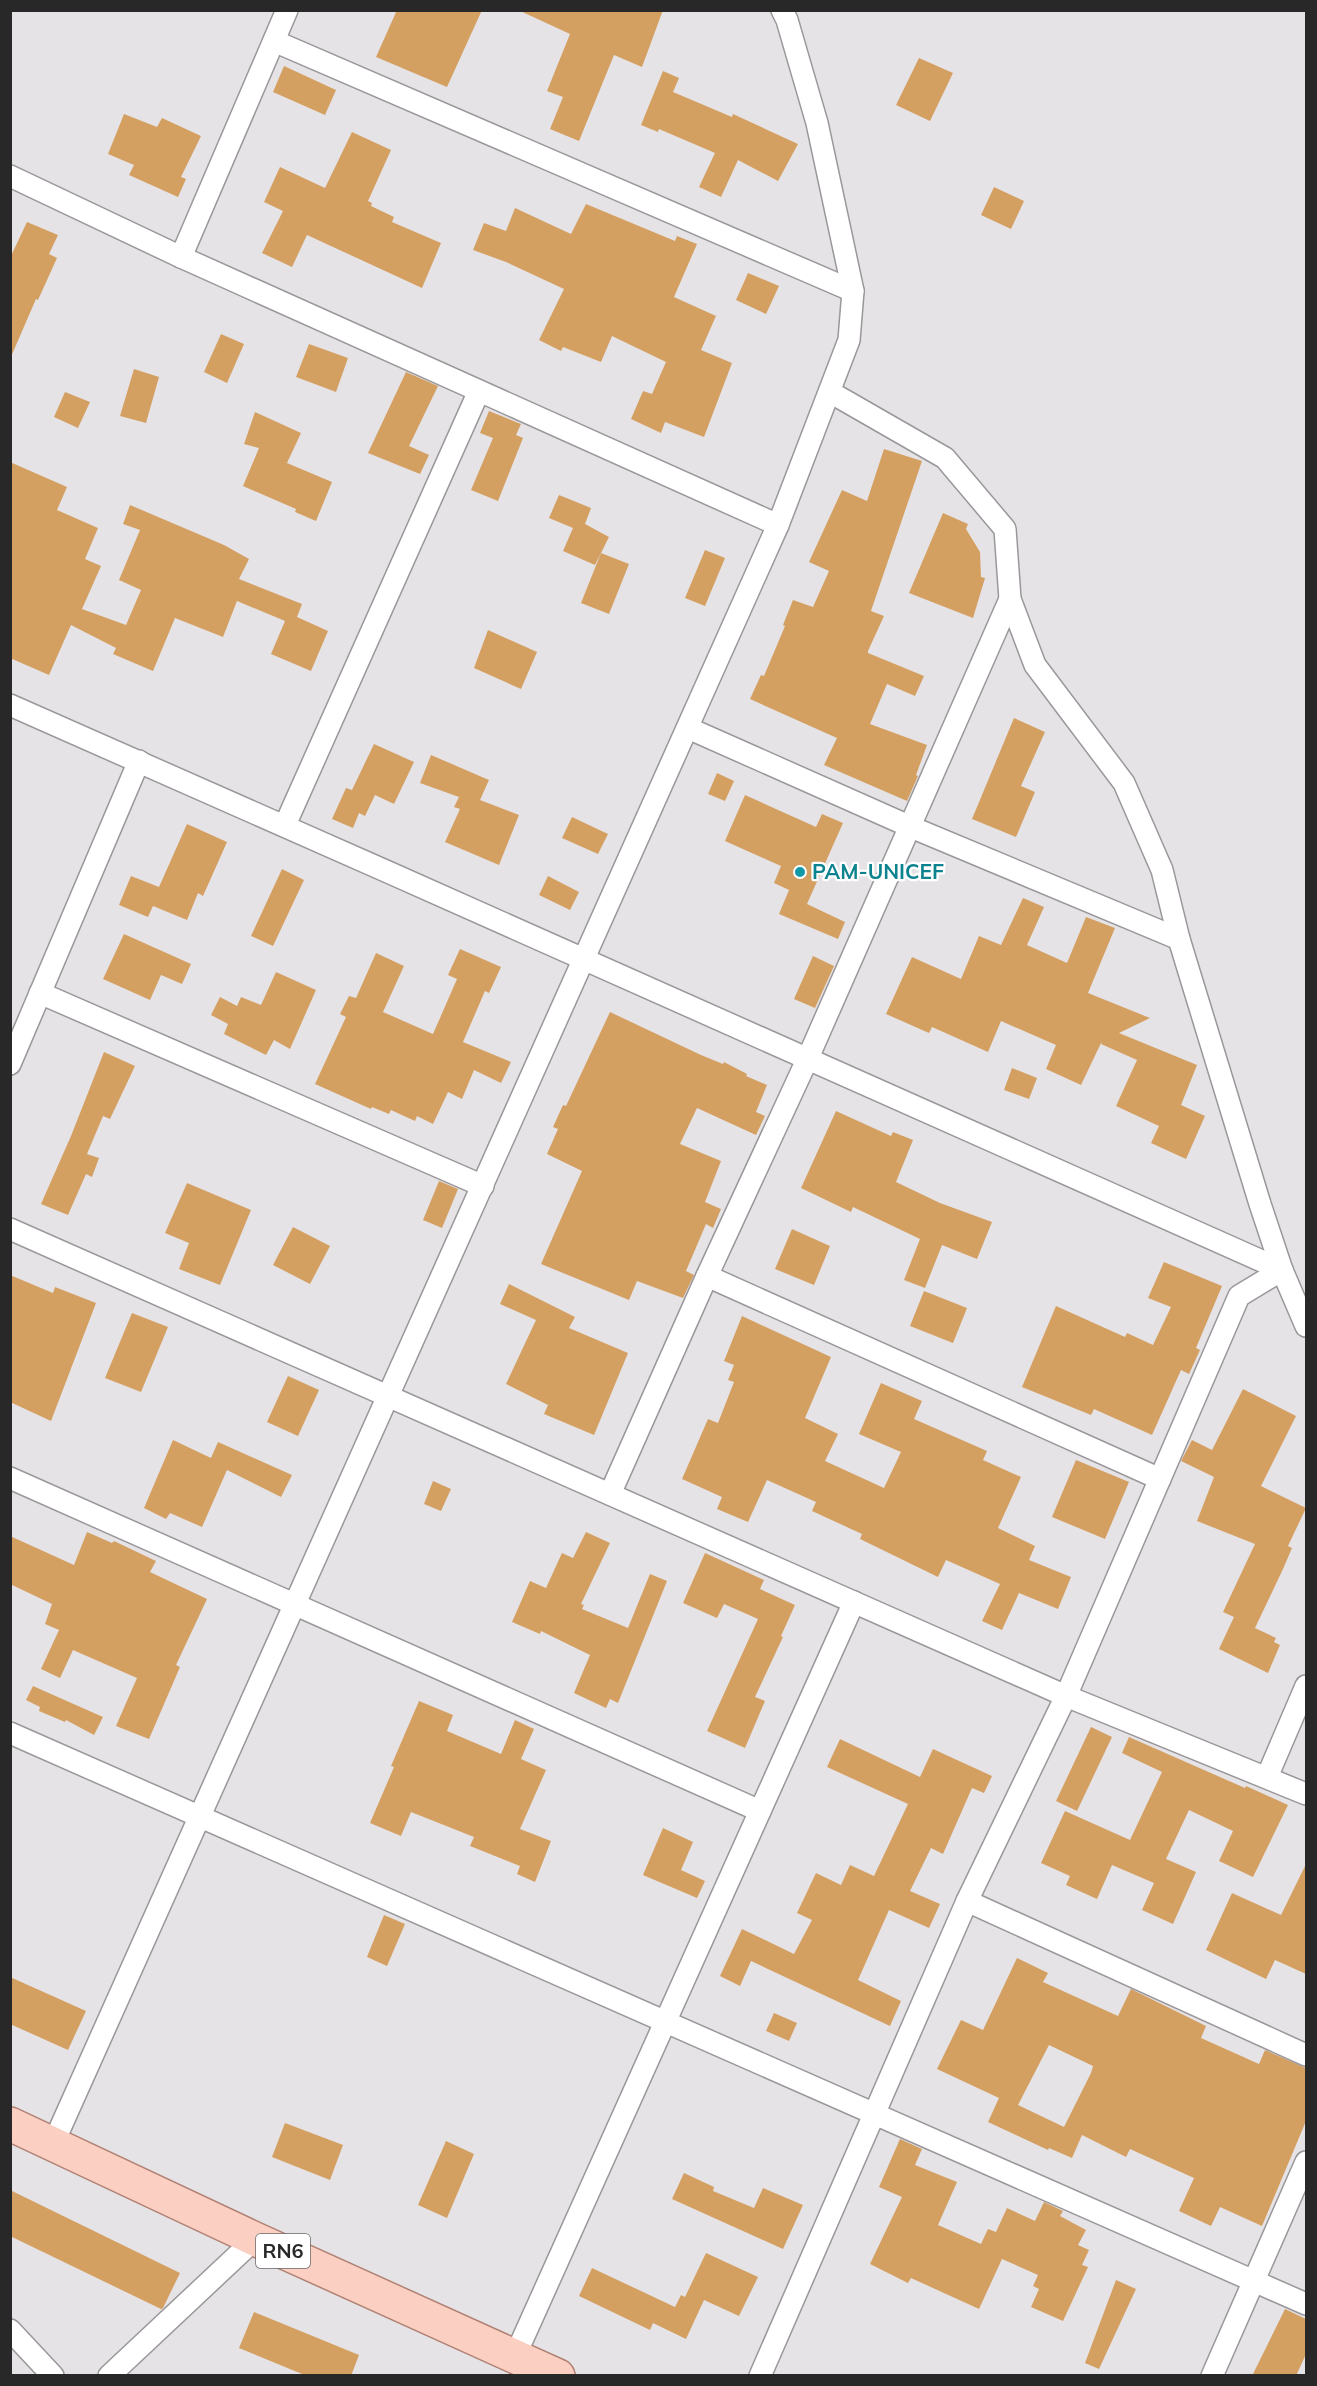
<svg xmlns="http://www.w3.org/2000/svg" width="1317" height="2386" font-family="Mulish,sans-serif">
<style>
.building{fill:#d4a061;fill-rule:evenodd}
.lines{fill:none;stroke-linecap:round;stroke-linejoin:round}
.street-casing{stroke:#9a979b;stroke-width:24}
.primary-casing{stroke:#b08173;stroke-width:36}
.street{stroke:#fff;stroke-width:21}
.primary{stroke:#fbd0c3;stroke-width:33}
.culture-dot{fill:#0f9aa8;stroke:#fff;stroke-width:2}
.labels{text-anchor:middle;stroke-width:4.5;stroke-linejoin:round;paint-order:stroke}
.shield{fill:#fff;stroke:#696869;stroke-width:1.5}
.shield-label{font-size:20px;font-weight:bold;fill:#292829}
.culture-label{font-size:21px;font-weight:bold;fill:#0d838f;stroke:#fff;text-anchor:start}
</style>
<rect width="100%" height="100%" fill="#e6e3e7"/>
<!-- building -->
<g class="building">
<polygon points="397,10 482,10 447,87 376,57"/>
<polygon points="518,10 663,10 642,67 614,55 579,141 550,129 563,97 547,91 570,34"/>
<polygon points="919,58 953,73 930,121 896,105"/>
<polygon points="284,66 336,90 325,115 273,92"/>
<polygon points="663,71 679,78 673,92 732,117 733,114 798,144 778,181 738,160 721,197 699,187 715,153 659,129 658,132 641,125"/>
<polygon points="124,114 157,127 162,118 201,136 181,177 186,179 178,197 129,175 134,165 108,154"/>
<polygon points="352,132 391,150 368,201 372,203 371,206 394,217 392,222 441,243 422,288 307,235 292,267 262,253 283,211 264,202 280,167 325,188"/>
<polygon points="994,187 1024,201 1011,229 981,215"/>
<polygon points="586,204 675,241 677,236 697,244 674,297 716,316 701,350 732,363 704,437 665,422 661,433 631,419 643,391 652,394 666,362 612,336 601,362 563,347 561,351 539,340 564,289 506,262 473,250 484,223 506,231 515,208 571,234"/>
<polygon points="27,222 58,235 49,254 57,258 38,300 36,299 10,359 10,258"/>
<polygon points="748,273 779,286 766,314 736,300"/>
<polygon points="221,334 244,344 227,383 204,372"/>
<polygon points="309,344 348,358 336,392 296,377"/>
<polygon points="134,369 159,377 146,423 120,416"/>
<polygon points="406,372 438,386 409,446 429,455 420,474 368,453"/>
<polygon points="65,392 90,402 78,428 54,417"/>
<polygon points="489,411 521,424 516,435 523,438 498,501 471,490 493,438 480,433"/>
<polygon points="255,412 301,433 287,463 332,482 316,521 295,512 296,509 243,486 259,448 244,444"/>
<polygon points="884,449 922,461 871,611 884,616 868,651 868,653 924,676 915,696 887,684 870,724 927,745 916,775 918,776 907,801 824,765 837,738 750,699 761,675 764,676 785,626 783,625 793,600 813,607 829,571 809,562 842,490 867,501"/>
<polygon points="10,462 67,487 57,510 98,528 85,559 101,566 82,609 126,625 141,590 119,580 140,530 123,524 130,505 224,545 249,559 239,579 302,604 297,617 328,631 311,671 271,654 285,621 237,601 223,637 175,618 153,671 113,654 116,648 71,625 49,675 10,658"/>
<polygon points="559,495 591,508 585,524 609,537 595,565 563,551 573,528 549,518"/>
<polygon points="943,513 968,524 966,529 980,552 981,577 985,578 973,618 909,593"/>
<polygon points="705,550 725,558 705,606 685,598"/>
<polygon points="601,553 629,564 609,614 581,603"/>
<polygon points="488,630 537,652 521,689 474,668"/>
<polygon points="1014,718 1045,732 1021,786 1035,792 1016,837 972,819"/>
<polygon points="374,744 414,762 394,804 375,795 365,816 359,813 353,828 332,819 346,788 352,790"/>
<polygon points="431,755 489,780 480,800 519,815 499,865 445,842 460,809 454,807 459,797 420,783"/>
<polygon points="717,773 734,781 725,801 708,794"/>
<polygon points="745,795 816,827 822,814 843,823 807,904 845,922 838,939 779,914 789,890 774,883 781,866 725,841"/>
<polygon points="572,817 608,834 598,854 562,838"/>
<polygon points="187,824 227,842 203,896 198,893 187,920 153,906 148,917 119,905 131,876 159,887"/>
<polygon points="282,869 304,880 273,946 251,936"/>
<polygon points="548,876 579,892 570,910 539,895"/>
<polygon points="1023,898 1044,907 1027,945 1067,963 1086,917 1115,928 1088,993 1150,1018 1119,1033 1197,1065 1181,1105 1205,1116 1186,1159 1151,1143 1159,1126 1116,1106 1137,1060 1101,1044 1102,1041 1081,1085 1046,1069 1056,1045 1001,1021 988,1052 932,1027 929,1033 886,1014 912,957 961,979 979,936 1001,945"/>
<polygon points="124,934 191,964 182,984 161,975 150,1000 103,979"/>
<polygon points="460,949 501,967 489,993 485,991 463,1042 511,1062 501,1083 474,1070 462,1099 448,1092 433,1124 417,1116 415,1121 391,1110 389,1114 372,1107 371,1109 315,1084 346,1017 340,1014 349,996 356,998 376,953 404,966 383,1012 433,1034 457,979 448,975"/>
<polygon points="813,956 834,966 815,1008 794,999"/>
<polygon points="276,972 316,990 290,1049 274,1040 266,1055 224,1034 228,1024 211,1015 220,997 237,1006 241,997 261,1005"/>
<polygon points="610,1012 701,1055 723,1064 724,1062 747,1074 746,1076 767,1085 756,1112 765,1116 756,1135 697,1108 680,1144 721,1161 705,1202 721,1209 713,1228 706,1224 686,1271 694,1275 683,1298 637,1281 629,1300 541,1264 582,1171 547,1154 558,1129 553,1127 563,1105 566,1106"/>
<polygon points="104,1052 135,1066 110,1119 103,1116 87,1154 99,1158 92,1177 86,1174 68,1215 41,1204 71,1136"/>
<polygon points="1012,1068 1037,1078 1029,1099 1004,1090"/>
<polygon points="836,1111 891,1136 893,1132 913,1140 896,1182 940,1203 992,1222 977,1259 942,1245 925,1288 904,1280 920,1239 853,1207 851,1212 801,1188"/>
<polygon points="439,1181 458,1189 442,1228 423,1220"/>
<polygon points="187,1183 251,1210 220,1285 179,1269 189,1243 165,1233"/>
<polygon points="293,1227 330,1246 310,1284 273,1265"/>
<polygon points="792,1229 830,1246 814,1285 775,1269"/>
<polygon points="1164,1262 1222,1286 1196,1348 1200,1350 1189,1374 1181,1370 1152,1435 1094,1409 1091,1415 1022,1387 1056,1306 1125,1337 1127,1333 1153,1345 1171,1307 1148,1298"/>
<polygon points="10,1275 53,1293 55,1287 96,1303 51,1421 10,1402"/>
<polygon points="509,1284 575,1317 569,1328 628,1353 594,1435 544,1414 548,1405 506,1384 536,1320 500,1304"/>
<polygon points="924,1291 967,1308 953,1343 910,1326"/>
<polygon points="132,1313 168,1327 141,1392 105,1378"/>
<polygon points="742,1316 831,1357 805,1418 838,1434 825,1461 884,1488 901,1452 859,1434 881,1383 922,1401 914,1419 987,1451 983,1460 1021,1477 998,1528 1035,1546 1029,1560 1071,1577 1058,1609 1019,1593 1002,1630 982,1621 1000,1584 946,1560 938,1577 860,1539 862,1534 812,1511 816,1502 767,1480 748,1522 717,1509 722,1497 682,1479 708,1419 718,1423 734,1382 728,1380 734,1365 724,1361"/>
<polygon points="288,1376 319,1390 298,1436 267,1422"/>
<polygon points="1243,1389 1296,1416 1261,1486 1306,1508 1288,1546 1292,1548 1283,1569 1255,1628 1276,1638 1274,1642 1280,1645 1268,1673 1219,1649 1234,1617 1223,1612 1255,1544 1197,1521 1214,1477 1181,1461 1192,1440 1212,1450"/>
<polygon points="173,1440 211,1458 218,1442 292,1475 281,1497 227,1470 202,1527 170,1513 166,1519 144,1508"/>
<polygon points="1076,1460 1129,1482 1105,1539 1052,1517"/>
<polygon points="433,1481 451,1489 441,1511 424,1504"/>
<polygon points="87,1532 112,1543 114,1541 156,1561 150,1572 207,1599 176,1665 180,1667 149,1739 116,1726 137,1678 73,1650 60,1678 41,1669 59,1630 45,1624 52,1604 10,1584 10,1536 74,1565"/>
<polygon points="586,1532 610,1543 581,1604 584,1605 582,1609 628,1628 650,1574 667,1581 618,1703 610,1699 606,1708 574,1693 590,1655 541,1631 540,1634 512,1622 530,1581 546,1588 562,1553 573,1558"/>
<polygon points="705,1553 764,1580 760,1589 795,1605 781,1636 783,1637 755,1697 765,1701 745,1748 707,1731 758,1619 724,1604 717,1618 683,1603"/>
<polygon points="33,1686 103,1717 94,1735 66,1720 65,1722 39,1711 40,1707 26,1700"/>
<polygon points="419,1701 453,1715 447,1731 501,1754 515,1720 534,1729 521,1759 546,1770 520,1829 551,1841 535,1882 517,1874 520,1866 470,1846 474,1837 411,1812 401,1836 370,1823 394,1767 391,1766"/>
<polygon points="1091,1727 1112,1737 1077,1811 1056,1801"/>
<polygon points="1129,1737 1245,1788 1246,1786 1288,1805 1253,1877 1219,1861 1233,1831 1189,1810 1166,1859 1196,1872 1173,1924 1142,1910 1154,1883 1112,1865 1097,1899 1066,1885 1070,1876 1041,1863 1065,1811 1130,1840 1162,1772 1122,1753"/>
<polygon points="840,1739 920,1777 933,1749 992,1776 984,1793 972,1788 943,1854 931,1848 910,1891 940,1904 929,1928 889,1910 858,1980 901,2001 890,2026 751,1961 740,1986 720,1976 742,1929 794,1954 812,1920 797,1913 816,1873 841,1885 850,1865 874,1876 908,1804 827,1767"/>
<polygon points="663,1828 693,1842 681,1870 705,1881 697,1898 643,1875"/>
<polygon points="1306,1864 1306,1974 1275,1960 1266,1979 1206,1950 1232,1893 1281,1915"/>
<polygon points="384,1915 405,1924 387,1966 367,1957"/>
<path d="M1017 1958 1048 1973 1043 1982 1118 2016 1131 1989 1206 2026 1201 2038 1259 2064 1265 2050 1306 2068V2121L1262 2226 1220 2207 1211 2226 1179 2211 1194 2178 1130 2149 1126 2157 1082 2135 1072 2158 1049 2148 1048 2150 988 2122 999 2098 937 2069 961 2020 983 2030ZM1049 2045 1093 2066 1091 2073 1064 2127 1018 2105Z"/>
<polygon points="10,1977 86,2011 68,2050 10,2024"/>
<polygon points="774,2013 797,2023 789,2041 766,2031"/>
<polygon points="285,2123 343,2145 330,2180 272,2157"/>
<polygon points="900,2139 922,2149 915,2165 957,2182 938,2225 981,2244 988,2229 996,2232 1007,2208 1035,2221 1044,2202 1063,2211 1060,2216 1086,2230 1078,2245 1089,2250 1082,2265 1088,2267 1063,2321 1031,2307 1039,2289 1033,2286 1038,2275 1002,2259 979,2309 911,2278 908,2283 870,2264 902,2197 879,2187"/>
<polygon points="446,2141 474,2154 447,2218 418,2205"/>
<polygon points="684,2173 714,2187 713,2191 754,2208 763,2188 803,2205 783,2249 672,2199"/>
<polygon points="10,2190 180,2273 163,2308 161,2309 10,2236"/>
<polygon points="706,2253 758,2277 739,2316 704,2300 686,2339 653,2323 650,2330 579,2296 592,2268 675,2307 681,2295 685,2297"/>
<polygon points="1116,2280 1136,2289 1099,2369 1085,2363"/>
<polygon points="1285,2309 1306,2319 1306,2354 1296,2376 1252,2376"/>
<polygon points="254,2312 359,2355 351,2376 307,2376 239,2348"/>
</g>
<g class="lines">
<defs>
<g id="street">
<polyline points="274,41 853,291"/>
<polyline points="10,176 181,257 778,525"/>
<polyline points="181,257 287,10"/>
<polyline points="830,392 945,458 1005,529 1010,599 1035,665 1124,783 1162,870 1179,939 1260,1204 1282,1270 1306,1326"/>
<path d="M10 705C435 891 857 1083 1282 1270"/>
<polyline points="688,728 911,827 1179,939"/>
<polyline points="285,825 479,391"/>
<polyline points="40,993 483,1186"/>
<polyline points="10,1064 139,761"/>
<polyline points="10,1229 1066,1696 1306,1794"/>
<polyline points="707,1276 1160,1479"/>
<polyline points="10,1478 760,1811"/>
<polyline points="610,1494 707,1276 807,1060 1010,599"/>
<polyline points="10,1733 1306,2304"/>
<polyline points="1267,1777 1306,1686"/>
<polyline points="967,1901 1306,2055"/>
<polyline points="53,2144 778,525 849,340 853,291 817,123 787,20 782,10"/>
<polyline points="10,2330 53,2376"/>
<polyline points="515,2356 854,1602"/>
<polyline points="109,2376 255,2239"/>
<polyline points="760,2376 967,1901 1066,1696 1239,1296 1282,1270"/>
<polyline points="1212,2376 1306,2162"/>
</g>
<polyline id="primary" points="10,2124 255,2239 558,2376"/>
</defs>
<!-- street casing -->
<use href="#street" class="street-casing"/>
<!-- primary casing -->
<use href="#primary" class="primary-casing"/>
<!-- street -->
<use href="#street" class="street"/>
<!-- primary -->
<use href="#primary" class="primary"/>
</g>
<!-- markers -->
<circle class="culture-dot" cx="800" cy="872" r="6"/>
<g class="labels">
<!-- shield labels -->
<rect class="shield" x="256" y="2234" width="54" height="34" rx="4.5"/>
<g class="shield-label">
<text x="283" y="2258">RN6</text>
</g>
<!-- culture labels -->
<g class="culture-label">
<text x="812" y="879">PAM-UNICEF</text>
</g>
</g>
<!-- border -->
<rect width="1317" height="2386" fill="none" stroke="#292829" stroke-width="24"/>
</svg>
